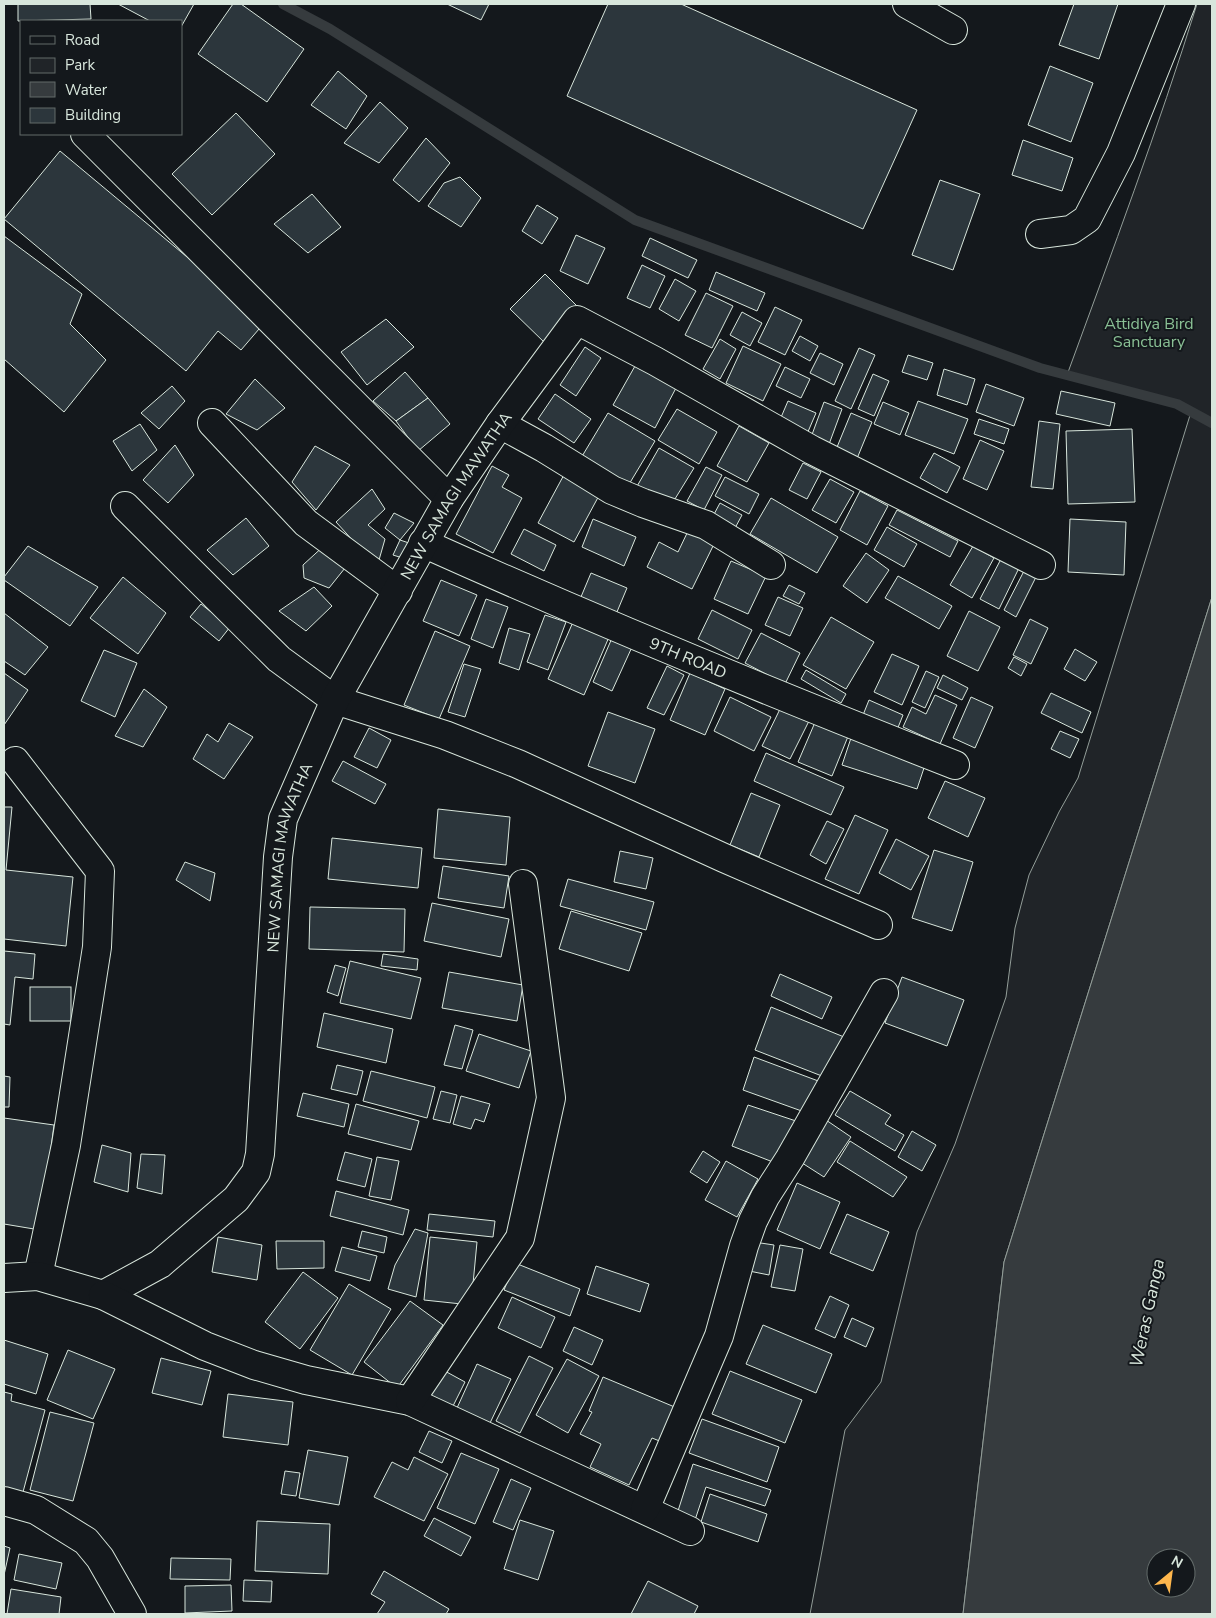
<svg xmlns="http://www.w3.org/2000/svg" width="1216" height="1618" font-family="'Nunito Sans',sans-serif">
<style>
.green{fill:#202428;stroke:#939e99}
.water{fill:#363b3e;stroke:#939e99;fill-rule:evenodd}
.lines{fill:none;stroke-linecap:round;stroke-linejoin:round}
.stream{stroke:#363b3e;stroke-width:10}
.building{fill:#2c363c;stroke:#d8e6dc}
.minor-casing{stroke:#d8e6dc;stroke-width:30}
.minor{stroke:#14181c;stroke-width:28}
.labels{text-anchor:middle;stroke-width:4;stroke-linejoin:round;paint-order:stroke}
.park-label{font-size:16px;fill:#8ac095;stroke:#14181c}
.street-label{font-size:16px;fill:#d8e6dc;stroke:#14181c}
.water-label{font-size:18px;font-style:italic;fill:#d8e6dc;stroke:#14181c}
</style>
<rect width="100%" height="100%" fill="#14181c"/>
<!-- green -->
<path class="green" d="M1197 4H1212V597L1004 1262 963 1614H810L845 1430 881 1382 917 1232 955 1144 1006 997 1015 928 1029 875 1059 812 1078 778 1191 412 1177 404 1067 375C1112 252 1158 129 1197 4Z"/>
<!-- water -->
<path class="water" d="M1212 597V1614H963L1004 1262ZM1156 1558H1186V1588H1156Z"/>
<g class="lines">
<!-- stream -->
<polyline class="stream" points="283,4 330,29 635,220 1040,368 1177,404 1212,423"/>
</g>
<!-- building -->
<g class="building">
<polygon points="18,4 90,4 91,19 18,21"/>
<polygon points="118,4 194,4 181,27 181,21 150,21"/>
<polygon points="233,4 241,4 304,49 267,102 198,54"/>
<polygon points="447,4 489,4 481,20"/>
<polygon points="608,4 681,4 917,110 863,229 567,96"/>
<polygon points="1074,4 1118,4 1099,59 1059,45"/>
<polygon points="1050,66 1093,83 1071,142 1028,125"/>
<polygon points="338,71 367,96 346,129 311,105"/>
<polygon points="380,102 408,128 379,163 344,143"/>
<polygon points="236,113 275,154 212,215 172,174"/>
<polygon points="426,138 450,163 419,202 393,180"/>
<polygon points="1023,140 1073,158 1062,191 1012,175"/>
<polygon points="60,151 265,322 241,350 218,331 186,371 4,219"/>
<polygon points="460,177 481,198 461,227 428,206 444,183"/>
<polygon points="940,180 980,194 953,270 912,255"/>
<polygon points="312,194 341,227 308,253 274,224"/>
<polygon points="537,205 558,218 542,244 522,231"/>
<polygon points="576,235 605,248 588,284 560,271"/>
<polygon points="4,236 82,294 70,324 106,360 64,412 4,359"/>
<polygon points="650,238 697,260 688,278 642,256"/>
<polygon points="642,265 665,276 650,308 627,298"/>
<polygon points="716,272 765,293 757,311 709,290"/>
<polygon points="545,274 580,309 546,344 510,309"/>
<polygon points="675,279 696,291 679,321 659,309"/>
<polygon points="706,293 733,306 712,348 685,335"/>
<polygon points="775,307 802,320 785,355 758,342"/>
<polygon points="742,312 762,323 750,346 730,335"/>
<polygon points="386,319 414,347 367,385 341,352"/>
<polygon points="800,336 818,346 810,361 792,351"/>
<polygon points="720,339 736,349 720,379 703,369"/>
<polygon points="743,346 781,364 763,401 726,383"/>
<polygon points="585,347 601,358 576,396 560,385"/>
<polygon points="859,348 875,355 851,409 835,401"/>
<polygon points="820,353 843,364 834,385 810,373"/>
<polygon points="908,355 933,363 927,380 902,372"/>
<polygon points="635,366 676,388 655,428 613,405"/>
<polygon points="785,367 810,379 801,398 776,386"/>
<polygon points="944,369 975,379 967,405 937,395"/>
<polygon points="405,372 428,398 396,421 373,401"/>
<polygon points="873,374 889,381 874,416 858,409"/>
<polygon points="255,379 285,408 257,430 226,414"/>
<polygon points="986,384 1024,398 1014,426 976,412"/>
<polygon points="172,386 185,401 159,429 141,413"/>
<polygon points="1061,391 1115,403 1110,426 1056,414"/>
<polygon points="555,394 591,419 574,443 538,419"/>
<polygon points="428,398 450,424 418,451 396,421"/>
<polygon points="788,401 816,413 807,434 779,422"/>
<polygon points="918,401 968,419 954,454 905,435"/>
<polygon points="824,402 842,409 828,447 810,440"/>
<polygon points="883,402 909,413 900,435 874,424"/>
<polygon points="677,409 717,432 699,464 658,440"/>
<polygon points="608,413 655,441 628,486 581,458"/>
<polygon points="851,413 872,422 856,461 835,452"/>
<polygon points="979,419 1009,429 1004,444 974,434"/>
<polygon points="1039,421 1060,424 1053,489 1031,487"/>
<polygon points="140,424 157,450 132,471 113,441"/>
<polygon points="739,426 769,443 747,482 717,466"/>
<polygon points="1132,429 1135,502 1068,504 1066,431"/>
<polygon points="980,440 1004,451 987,490 963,479"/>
<polygon points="175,445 194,475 168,503 143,480"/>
<polygon points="315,446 350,465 316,510 292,482"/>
<polygon points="659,448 694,468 670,507 636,488"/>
<polygon points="934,453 960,467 947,493 920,478"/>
<polygon points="803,463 821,472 807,499 789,490"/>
<polygon points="492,466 509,475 502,487 522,498 493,553 456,534"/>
<polygon points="706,467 722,475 704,510 687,501"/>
<polygon points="566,471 602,490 574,542 538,523"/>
<polygon points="725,477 759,494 749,514 715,496"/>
<polygon points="830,479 854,492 836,523 812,510"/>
<polygon points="372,489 385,509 368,525 385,539 377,567 336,522"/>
<polygon points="860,491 888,506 867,545 840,530"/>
<polygon points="771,498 838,537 817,573 750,534"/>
<polygon points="720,503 742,515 734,530 712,518"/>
<polygon points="897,510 958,541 950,557 889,525"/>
<polygon points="394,513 414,523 400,540 385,528"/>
<polygon points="246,518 269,546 233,575 207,550"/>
<polygon points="593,519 636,537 624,566 582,547"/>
<polygon points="1070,519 1126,522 1124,575 1068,572"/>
<polygon points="887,527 917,544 904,567 874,550"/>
<polygon points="524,529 556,545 544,571 511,554"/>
<polygon points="689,529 715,542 692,589 647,567 659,542 678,552"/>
<polygon points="400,540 418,546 409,560 393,555"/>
<polygon points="327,543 349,563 329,588 304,578 303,565"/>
<polygon points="28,546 98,587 70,626 4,580 4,577"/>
<polygon points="973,546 994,558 972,598 950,585"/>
<polygon points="866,553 889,570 867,603 843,586"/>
<polygon points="1001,559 1019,568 999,609 980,599"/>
<polygon points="731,561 766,576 748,614 714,599"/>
<polygon points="1025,569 1037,575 1016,617 1004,610"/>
<polygon points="591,573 627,588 614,619 578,604"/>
<polygon points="898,576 952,606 939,629 885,598"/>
<polygon points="123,577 166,613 138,654 90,618"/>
<polygon points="441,580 477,595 459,636 423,621"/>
<polygon points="789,585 805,593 799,604 783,596"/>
<polygon points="314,587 332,606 306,631 279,611"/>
<polygon points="778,597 803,608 790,636 765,625"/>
<polygon points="486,599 508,607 493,648 471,639"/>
<polygon points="201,604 230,627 219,641 190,617"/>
<polygon points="712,610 752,630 738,659 698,639"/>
<polygon points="969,611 1000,627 978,671 947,656"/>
<polygon points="4,613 48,647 25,675 4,661"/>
<polygon points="545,615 566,622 548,670 527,662"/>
<polygon points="831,617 874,642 846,689 803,665"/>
<polygon points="1030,619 1048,628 1031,664 1013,655"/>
<polygon points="573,622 609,637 584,695 548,679"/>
<polygon points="509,628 530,634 519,670 499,663"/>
<polygon points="435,631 470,646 439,719 404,705"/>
<polygon points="761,633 800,653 785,684 745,663"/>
<polygon points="612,638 632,647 612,691 593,682"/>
<polygon points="1075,649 1097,662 1085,681 1064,669"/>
<polygon points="104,650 137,663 115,717 81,701"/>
<polygon points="892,654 919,666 902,705 874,692"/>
<polygon points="1014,657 1027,664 1021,676 1008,668"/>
<polygon points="464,664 481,669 465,717 448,712"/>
<polygon points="667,666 684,675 664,715 647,708"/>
<polygon points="806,670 846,694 841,703 801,679"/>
<polygon points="926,671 939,677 925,708 912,702"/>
<polygon points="4,673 28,690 4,725"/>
<polygon points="690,673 725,689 705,735 670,720"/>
<polygon points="943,675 968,688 962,700 937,688"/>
<polygon points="144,689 167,707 143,747 115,736"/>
<polygon points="1051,693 1091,712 1082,733 1041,713"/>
<polygon points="935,695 957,705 940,744 903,727 912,707 926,714"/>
<polygon points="730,697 771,717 754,751 714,731"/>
<polygon points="971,697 993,707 975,748 953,738"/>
<polygon points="869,700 903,715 897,730 863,715"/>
<polygon points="781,707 809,721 790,759 762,746"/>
<polygon points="608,712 655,729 635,783 588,766"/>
<polygon points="816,720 849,734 832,776 798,762"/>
<polygon points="229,723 253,737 224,779 193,759 207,734 218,742"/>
<polygon points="369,728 391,740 377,768 354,757"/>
<polygon points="1060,731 1079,739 1070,758 1051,749"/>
<polygon points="851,738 926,762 917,789 842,765"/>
<polygon points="766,753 844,787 831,815 754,781"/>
<polygon points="343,761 386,784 375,804 332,781"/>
<polygon points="945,781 985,798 968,837 928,818"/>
<polygon points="751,793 780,805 759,857 730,845"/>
<polygon points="4,807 12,807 6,870 73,877 66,946 4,939"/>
<polygon points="438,809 510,817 506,865 434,858"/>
<polygon points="855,815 888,830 859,894 825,879"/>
<polygon points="827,821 844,829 826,864 810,855"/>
<polygon points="332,838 422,848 418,888 328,879"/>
<polygon points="896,839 929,856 911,890 879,873"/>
<polygon points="934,850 973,862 952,931 912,918"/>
<polygon points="620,851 653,858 646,889 614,882"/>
<polygon points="185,862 215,873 210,901 176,880"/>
<polygon points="443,866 509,876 504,908 438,898"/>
<polygon points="568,879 654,902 646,930 560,906"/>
<polygon points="432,903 509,919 501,957 424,941"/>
<polygon points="310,907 405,909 404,952 309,949"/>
<polygon points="571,911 642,933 629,971 559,949"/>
<polygon points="4,951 35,954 33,979 15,977 10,1025 4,1024"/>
<polygon points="383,954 418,959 417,970 381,966"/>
<polygon points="350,961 421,978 411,1019 340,1003"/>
<polygon points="335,965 346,968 338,996 327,992"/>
<polygon points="449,972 523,985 517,1021 442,1008"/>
<polygon points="780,974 832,997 822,1019 771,996"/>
<polygon points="902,977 964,1000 947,1046 885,1023"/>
<rect x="30" y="987" width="41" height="34"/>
<polygon points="771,1007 844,1037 827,1078 755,1050"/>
<polygon points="324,1013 393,1029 386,1063 317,1047"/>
<polygon points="455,1025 473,1030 462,1069 444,1065"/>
<polygon points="479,1034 531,1051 519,1088 466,1071"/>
<polygon points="754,1057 821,1082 810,1114 743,1090"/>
<polygon points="337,1065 363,1071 357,1095 331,1089"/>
<polygon points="371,1071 435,1087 427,1118 363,1101"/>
<polygon points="4,1076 10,1077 9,1107 4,1107"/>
<polygon points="441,1091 457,1095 450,1123 433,1119"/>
<polygon points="850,1091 891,1115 885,1124 904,1135 895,1151 835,1115"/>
<polygon points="303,1093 349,1104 344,1127 297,1116"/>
<polygon points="461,1096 490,1104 484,1122 475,1119 471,1129 453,1124"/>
<polygon points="356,1104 419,1121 411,1150 348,1134"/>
<polygon points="748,1105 802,1123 778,1164 732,1146"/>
<polygon points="4,1118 54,1125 40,1230 4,1224"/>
<polygon points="826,1120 851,1137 824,1177 799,1161"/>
<polygon points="912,1131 936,1145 922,1171 898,1157"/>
<polygon points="850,1141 907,1177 893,1197 837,1162"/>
<polygon points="102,1145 131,1153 128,1192 94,1182"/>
<polygon points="703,1151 720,1162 707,1183 690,1172"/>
<polygon points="345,1152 372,1159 365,1187 337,1180"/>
<polygon points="141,1154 165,1155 162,1194 137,1188"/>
<polygon points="377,1157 399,1161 391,1200 369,1196"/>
<polygon points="726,1161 758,1179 737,1217 705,1200"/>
<polygon points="797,1183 840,1202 820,1249 777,1230"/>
<polygon points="336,1191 409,1210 403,1235 330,1216"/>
<polygon points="429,1214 495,1221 493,1237 427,1230"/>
<polygon points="847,1214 889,1232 873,1271 830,1253"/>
<polygon points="415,1229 428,1233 416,1297 388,1289 395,1265"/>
<polygon points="362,1231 387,1237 384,1253 358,1247"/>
<polygon points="218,1237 262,1245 257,1280 212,1272"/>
<polygon points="430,1237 477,1242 471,1305 424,1300"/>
<polygon points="276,1241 324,1241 324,1268 277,1269"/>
<polygon points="754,1242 774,1245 769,1275 749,1271"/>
<polygon points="780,1245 803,1249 795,1291 771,1287"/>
<polygon points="342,1247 377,1256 370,1281 335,1271"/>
<polygon points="515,1263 580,1289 570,1316 504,1290"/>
<polygon points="596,1266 649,1284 640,1312 587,1294"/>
<polygon points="303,1272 338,1298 300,1349 265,1322"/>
<polygon points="349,1284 391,1309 352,1375 310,1350"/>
<polygon points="830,1296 849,1305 835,1338 815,1329"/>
<polygon points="512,1297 555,1317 541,1348 498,1328"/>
<polygon points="410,1301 443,1325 397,1388 364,1362"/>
<polygon points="852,1318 874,1328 866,1347 844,1337"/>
<polygon points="763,1325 832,1354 816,1393 746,1364"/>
<polygon points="574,1327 603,1340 592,1365 563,1351"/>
<polygon points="4,1340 48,1354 36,1394 4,1384"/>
<polygon points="68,1350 115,1369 93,1419 47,1400"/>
<polygon points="529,1356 553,1368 520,1433 496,1421"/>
<polygon points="161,1358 211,1371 202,1405 152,1393"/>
<polygon points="567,1359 599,1376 568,1433 536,1415"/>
<polygon points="477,1364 511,1379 490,1423 457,1408"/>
<polygon points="443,1370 465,1382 452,1408 430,1397"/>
<polygon points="730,1371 802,1400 785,1443 712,1414"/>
<polygon points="603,1377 677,1408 662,1442 652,1438 629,1485 590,1467 601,1444 580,1434 592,1412 589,1411"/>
<polygon points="4,1392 12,1394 11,1401 45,1410 23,1492 4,1488"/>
<polygon points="228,1394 293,1402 288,1445 223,1437"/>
<polygon points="50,1412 94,1423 73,1501 30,1490"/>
<polygon points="702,1419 779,1447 767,1482 689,1453"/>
<polygon points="429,1431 452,1441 442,1463 419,1452"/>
<polygon points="308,1450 348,1457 339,1505 299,1498"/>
<polygon points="461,1453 499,1469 475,1524 437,1508"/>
<polygon points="414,1457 448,1474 424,1521 374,1497 392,1462 408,1470"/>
<polygon points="693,1464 771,1490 765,1506 706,1487 695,1520 677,1514"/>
<polygon points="285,1471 300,1473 296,1496 281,1494"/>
<polygon points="511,1479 531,1488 513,1530 493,1522"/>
<polygon points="710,1494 767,1514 758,1542 701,1522"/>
<polygon points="434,1518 471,1537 461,1556 424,1536"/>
<polygon points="520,1520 554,1531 538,1580 504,1569"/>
<polygon points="257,1521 330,1524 328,1574 255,1571"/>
<polygon points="4,1546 10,1548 4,1575"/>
<polygon points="19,1554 62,1563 56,1589 14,1580"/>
<polygon points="171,1558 231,1559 230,1580 170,1579"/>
<polygon points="384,1571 449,1609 446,1614 377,1614 385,1602 371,1594"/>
<polygon points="244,1580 272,1581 271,1602 243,1601"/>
<polygon points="648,1581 698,1606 694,1614 631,1614"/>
<polygon points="231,1585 232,1611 185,1613 185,1586"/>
<polygon points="11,1589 61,1597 59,1614 7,1614"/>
</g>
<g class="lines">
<defs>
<g id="minor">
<polyline points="907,4 953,30"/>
<polyline points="85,134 449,499"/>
<polyline points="1040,234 1071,230 1087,219 1121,153 1181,4"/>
<polyline points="212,423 306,523 398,591"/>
<polyline points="500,424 544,448 612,490 643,503 706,525 771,565"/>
<polyline points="125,506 279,659 335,700 445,735 518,764 724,858 878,925"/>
<path id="s1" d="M423 543C599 622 776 695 955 765"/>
<polyline points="15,761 100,871 97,947 66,1145 38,1276"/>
<path id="s2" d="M4 1278 38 1276 103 1295 160 1264 236 1199 256 1172 260 1154 278 857 283 819 335 700 449 499 500 424 577 320 655 361 812 450 1041 565"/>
<polyline points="103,1295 205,1346 254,1365 306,1380 410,1401 690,1531"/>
<polyline points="410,1401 520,1238 551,1098 523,884"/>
<polyline points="4,1501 36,1510 86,1541 100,1558 132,1614"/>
<polyline points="645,1509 719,1336 744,1246 753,1221 765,1197 790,1158 884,993"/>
</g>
</defs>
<!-- minor casing -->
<use href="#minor" class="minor-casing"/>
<!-- minor -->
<use href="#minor" class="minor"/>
</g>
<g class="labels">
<!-- park labels -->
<g class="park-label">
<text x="1149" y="329">Attidiya Bird<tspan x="1149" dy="18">Sanctuary</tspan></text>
</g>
<!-- street labels -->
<g class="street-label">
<text dy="6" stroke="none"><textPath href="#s2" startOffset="1022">NEW SAMAGI MAWATHA</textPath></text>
<text dy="6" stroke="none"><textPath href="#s1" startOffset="289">9TH ROAD</textPath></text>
<text dy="6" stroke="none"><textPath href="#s2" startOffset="618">NEW SAMAGI MAWATHA</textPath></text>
</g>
<!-- water labels -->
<g class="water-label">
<text transform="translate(1147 1313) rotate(-78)" y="6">Weras Ganga</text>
</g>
</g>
<!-- border -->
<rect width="1216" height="1618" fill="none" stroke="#d8e6dc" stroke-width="10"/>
<!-- legend -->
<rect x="20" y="20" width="162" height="115" fill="#14181c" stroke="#626a69"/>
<rect x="30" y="36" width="25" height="8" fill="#14181c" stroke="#626a69"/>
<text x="65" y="45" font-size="15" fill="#d8e6dc">Road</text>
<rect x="30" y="58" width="25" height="15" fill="#202428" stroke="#626a69"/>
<text x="65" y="70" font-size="15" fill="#d8e6dc">Park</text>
<rect x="30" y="82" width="25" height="15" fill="#363b3e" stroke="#626a69"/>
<text x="65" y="95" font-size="15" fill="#d8e6dc">Water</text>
<rect x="30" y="108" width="25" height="15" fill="#2c363c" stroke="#626a69"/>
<text x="65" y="120" font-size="15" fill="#d8e6dc">Building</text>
<!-- north arrow -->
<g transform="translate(1171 1573) rotate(29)"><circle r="24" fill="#14181c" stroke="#626a69"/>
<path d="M0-4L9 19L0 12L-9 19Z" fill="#ffb74d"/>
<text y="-8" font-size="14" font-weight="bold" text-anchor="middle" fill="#d8e6dc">N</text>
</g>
</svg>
